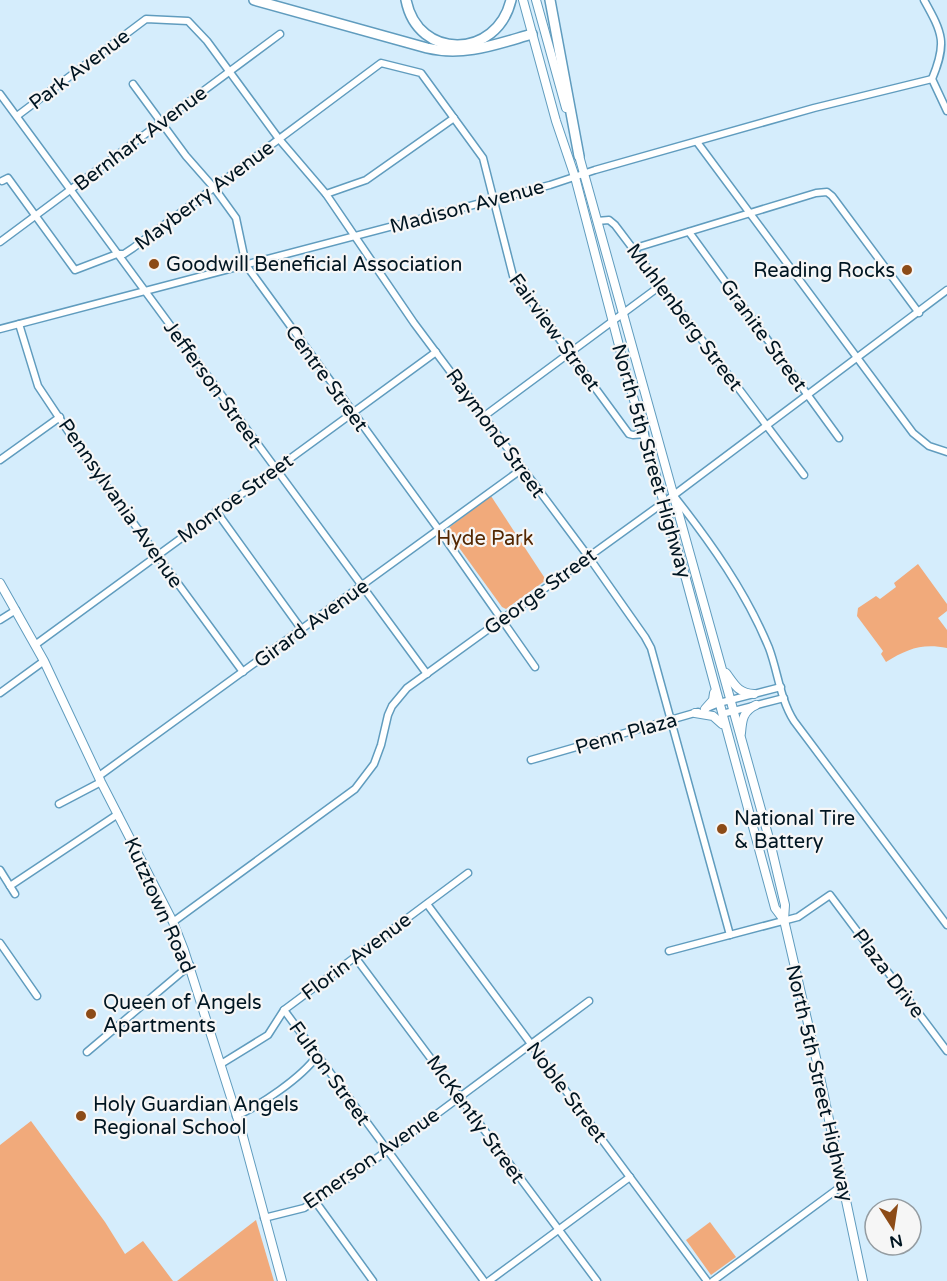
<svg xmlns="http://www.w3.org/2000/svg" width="947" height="1281" font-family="'Varela Round',sans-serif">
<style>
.green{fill:#f1aa7b}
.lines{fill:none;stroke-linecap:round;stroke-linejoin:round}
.minor-casing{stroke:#609cbe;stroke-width:9}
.major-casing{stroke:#609cbe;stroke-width:10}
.highway-casing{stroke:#609cbe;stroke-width:12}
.minor{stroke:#fff;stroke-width:6}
.major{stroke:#fff;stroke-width:8}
.highway{stroke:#fff;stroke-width:9}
.poi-dot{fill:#8c4b17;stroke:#f6f6f6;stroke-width:2}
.labels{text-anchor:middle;stroke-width:4.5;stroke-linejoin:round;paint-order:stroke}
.street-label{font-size:20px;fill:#001521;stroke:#f6f6f6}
.poi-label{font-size:20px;fill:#001521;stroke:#f6f6f6;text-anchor:start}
.park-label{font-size:20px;fill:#532702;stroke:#f6f6f6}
</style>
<rect width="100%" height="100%" fill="#d5edfc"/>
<!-- green -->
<g class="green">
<polygon points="491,496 546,580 506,609 502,607 447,531 451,526"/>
<path d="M918 564 947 604V611L938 618 947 630V648C922 643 907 649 886 662L881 654 883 651 857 616 858 608 876 596 880 599 896 587 894 583Z"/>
<polygon points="31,1121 105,1222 125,1254 143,1241 173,1281 0,1281 0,1145"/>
<polygon points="256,1220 274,1281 177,1281"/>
<polygon points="710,1222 736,1257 711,1275 686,1240"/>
</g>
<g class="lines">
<defs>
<g id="minor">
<path d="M924 0C943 34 947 43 932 79"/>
<polyline points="932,79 947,111"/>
<polyline points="133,84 186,156 215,189 236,218 246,265 439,530 535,667"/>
<polyline points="0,94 427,674"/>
<polyline points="17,116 146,19 188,21 207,41 279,139 326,194 414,323 588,556 645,637 651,648 730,935"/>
<polyline points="697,142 913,433 929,446 947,452"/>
<polyline points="2,181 8,178 75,270 117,254 124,254 133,248 381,63 421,73 483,158 513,276 629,434 633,435 645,434"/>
<polyline points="326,194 366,180 454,118"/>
<polyline points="597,221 609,220 615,225 804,475"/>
<polyline points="689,232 839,438"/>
<polyline points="0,242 280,34"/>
<polyline points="632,249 816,193 827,192 832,196 919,313"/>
<polyline points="19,324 38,386 90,464 243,672"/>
<polyline points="0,329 550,185 595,170 814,108 932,79"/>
<polyline points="483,417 660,286"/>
<polyline points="0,460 60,417"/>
<path d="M674 496C711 543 746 592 769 648 778 672 780 699 794 721L947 925"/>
<polyline points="216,511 302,630"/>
<polyline points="0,620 16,610"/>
<polyline points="35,645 436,352"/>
<polyline points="0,693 44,661"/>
<polyline points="707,708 719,703 781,687"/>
<polyline points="722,714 784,698"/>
<polyline points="531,760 698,712"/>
<polyline points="99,776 522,469"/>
<polyline points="59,804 101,782"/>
<polyline points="0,870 15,894"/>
<polyline points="10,886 118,814"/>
<polyline points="427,904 707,1281"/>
<polyline points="173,922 355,789 374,764 381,745 388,715 392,706 407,688 674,495 947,290"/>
<polyline points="0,943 37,996"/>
<polyline points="669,951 798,917 830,895 947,1051"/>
<polyline points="355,957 597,1281"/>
<polyline points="284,1010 484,1281"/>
<polyline points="87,1052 190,965"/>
<polyline points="221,1064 268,1035 284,1010 468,873"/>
<path d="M236 1116C261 1105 301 1078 317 1056"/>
<polyline points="315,1201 373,1281"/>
<polyline points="264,1218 304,1208 315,1201 387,1151 589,1001"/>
<polyline points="489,1281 630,1177"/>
<polyline points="713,1281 843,1185"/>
</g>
<g id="major">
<polyline points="523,0 556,121 575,177 627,376 686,579 775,908 784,920"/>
<polyline points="536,0 566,108"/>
<polyline points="578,152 770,842 785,905 784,920 816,1058 863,1281"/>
<polyline points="0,583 44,661 101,782 173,922 184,950 241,1129 282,1281"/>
<path d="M726 673C735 685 738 693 754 694"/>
<polyline points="705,709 713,700 714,693"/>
<polyline points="695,713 713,716 722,724"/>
<path d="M741 733C742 720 743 711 756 705"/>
</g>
<g id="highway">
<path d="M254 0 427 48C464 57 497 44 532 34"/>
<path d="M406 0C418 61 497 59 511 0"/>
<polyline points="550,0 579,156"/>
</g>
</defs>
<!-- minor casing -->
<use href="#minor" class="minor-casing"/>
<!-- major casing -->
<use href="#major" class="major-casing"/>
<!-- highway casing -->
<use href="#highway" class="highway-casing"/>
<!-- minor -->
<use href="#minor" class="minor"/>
<!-- major -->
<use href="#major" class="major"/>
<!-- highway -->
<use href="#highway" class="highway"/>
</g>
<!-- markers -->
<g class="poi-dot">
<circle cx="154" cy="264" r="6"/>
<circle cx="907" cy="270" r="6"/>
<circle cx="722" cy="829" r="6"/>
<circle cx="91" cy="1014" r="6"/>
<circle cx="81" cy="1116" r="6"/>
</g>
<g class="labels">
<!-- street labels -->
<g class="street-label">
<text transform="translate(79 69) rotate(-37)" y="7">Park Avenue</text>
<text transform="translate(140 138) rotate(-37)" y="7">Bernhart Avenue</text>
<text transform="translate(204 195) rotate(-37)" y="7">Mayberry Avenue</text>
<text transform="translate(467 206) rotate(-15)" y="7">Madison Avenue</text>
<text transform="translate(685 317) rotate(53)" y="7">Muhlenberg Street</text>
<text transform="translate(555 332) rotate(54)" y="7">Fairview Street</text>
<text transform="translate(764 335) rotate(54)" y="7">Granite Street</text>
<text transform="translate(327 378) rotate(54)" y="7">Centre Street</text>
<text transform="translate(213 384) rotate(54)" y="7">Jefferson Street</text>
<text transform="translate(496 433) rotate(54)" y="7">Raymond Street</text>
<text transform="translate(652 461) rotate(74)" y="7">North 5th Street Highway</text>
<text transform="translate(235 498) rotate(-36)" y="7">Monroe Street</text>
<text transform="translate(121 503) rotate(55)" y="7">Pennsylvania Avenue</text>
<text transform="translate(540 591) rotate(-36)" y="7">George Street</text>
<text transform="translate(311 623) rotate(-36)" y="7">Girard Avenue</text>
<text transform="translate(626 733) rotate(-16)" y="7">Penn Plaza</text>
<text transform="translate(160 905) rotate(66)" y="7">Kutztown Road</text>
<text transform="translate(356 956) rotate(-37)" y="7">Florin Avenue</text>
<text transform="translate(889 973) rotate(53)" y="7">Plaza Drive</text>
<text transform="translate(330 1073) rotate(54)" y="7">Fulton Street</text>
<text transform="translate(820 1083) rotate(77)" y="7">North 5th Street Highway</text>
<text transform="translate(567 1092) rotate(53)" y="7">Noble Street</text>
<text transform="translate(476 1119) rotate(54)" y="7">McKently Street</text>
<text transform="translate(371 1158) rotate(-35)" y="7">Emerson Avenue</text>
</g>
<!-- poi labels -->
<g class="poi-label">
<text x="166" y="271">Goodwill Beneficial Association</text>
<text x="895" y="277" text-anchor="end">Reading Rocks</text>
<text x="734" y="825">National Tire<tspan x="734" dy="23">&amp; Battery</tspan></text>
<text x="103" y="1009">Queen of Angels<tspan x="103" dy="23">Apartments</tspan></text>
<text x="93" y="1111">Holy Guardian Angels<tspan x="93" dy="23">Regional School</tspan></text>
</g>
<!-- park labels -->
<g class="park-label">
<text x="485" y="545">Hyde Park</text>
</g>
</g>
<!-- north arrow -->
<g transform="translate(893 1227) rotate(168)"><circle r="28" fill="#f6f6f6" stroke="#949ca1" stroke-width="1.5"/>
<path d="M0-4.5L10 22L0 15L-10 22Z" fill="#8c4b17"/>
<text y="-9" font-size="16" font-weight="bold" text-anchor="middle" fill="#001521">N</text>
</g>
</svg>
